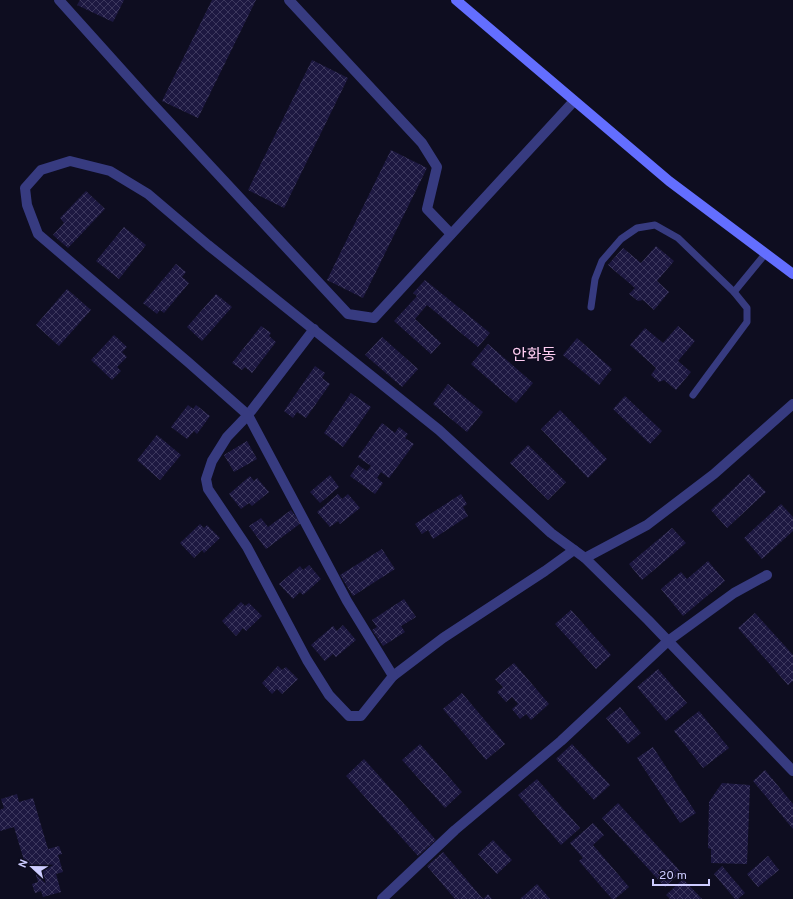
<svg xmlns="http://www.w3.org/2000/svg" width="793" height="899" font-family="Overpass,'Noto Sans KR',sans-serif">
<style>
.building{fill:url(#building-cross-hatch)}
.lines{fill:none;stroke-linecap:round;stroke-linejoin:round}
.lane{stroke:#373b80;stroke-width:7}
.street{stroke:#373b80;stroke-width:10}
.secondary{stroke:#636eff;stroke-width:10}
.labels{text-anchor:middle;stroke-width:3.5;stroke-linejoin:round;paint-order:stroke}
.quarter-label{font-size:16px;fill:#ffcef2;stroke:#0e0d20}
</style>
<defs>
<pattern id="building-cross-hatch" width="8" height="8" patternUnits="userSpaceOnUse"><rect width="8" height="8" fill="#1d1841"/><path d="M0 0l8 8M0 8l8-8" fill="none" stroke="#3d385e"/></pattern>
</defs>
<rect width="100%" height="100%" fill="#0e0d20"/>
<!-- building -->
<g class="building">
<polygon points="80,0 124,0 113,22 77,5"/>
<polygon points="212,0 256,0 198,118 162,101"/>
<polygon points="312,60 348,78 284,208 248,190"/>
<polygon points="391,150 427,168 363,298 327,280"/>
<polygon points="86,191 105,209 68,248 53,235 64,223 60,218"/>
<polygon points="124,227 146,245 119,279 96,261"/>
<polygon points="656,246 674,261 657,281 669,292 654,310 643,300 638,301 629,294 635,288 608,265 623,248 641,263"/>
<polygon points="176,264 186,272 182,277 189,283 164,313 160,310 157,314 143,303"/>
<polygon points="425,280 490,333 478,347 427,305 415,319 441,343 431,354 394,321 417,296 413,293"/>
<polygon points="67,289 91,310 59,346 36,325"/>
<polygon points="216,294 232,307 202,341 187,327"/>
<polygon points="261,326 271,333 269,336 276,342 252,373 245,367 242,370 232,363"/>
<polygon points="678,326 695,341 678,361 691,372 676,390 664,380 659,382 651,375 656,368 630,345 645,328 663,343"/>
<polygon points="114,335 127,347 122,352 127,357 117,367 121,371 112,380 91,360"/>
<polygon points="382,337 418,369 402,387 365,355"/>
<polygon points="577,338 612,369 599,385 563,355"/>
<polygon points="488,344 533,383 516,403 471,364"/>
<polygon points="315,366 325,373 322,378 330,384 306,418 297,412 293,418 284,411"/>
<polygon points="448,384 483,412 467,432 433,404"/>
<polygon points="351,393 371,407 343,447 324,433"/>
<polygon points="625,396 662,431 650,444 613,409"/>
<polygon points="188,405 193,409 196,405 210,416 197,434 194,431 187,439 171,427"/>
<polygon points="560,410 607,459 588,478 541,429"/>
<polygon points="382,423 395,433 399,427 408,434 405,438 414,444 389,478 381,472 377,478 383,483 375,494 350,476 358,465 367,471 371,466 358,457"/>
<polygon points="157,435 181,455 160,480 137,460"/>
<polygon points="247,441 257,459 234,472 224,455"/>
<polygon points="528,445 566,482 548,500 510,463"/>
<polygon points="749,474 766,492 727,528 711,510"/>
<polygon points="330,475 339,487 320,503 310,492"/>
<polygon points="250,476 254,481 257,478 269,492 252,506 249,503 241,509 229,494"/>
<polygon points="338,494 342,499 348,494 360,508 340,524 338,521 330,527 317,512"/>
<polygon points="461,494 467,504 463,507 468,516 433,539 428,530 422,534 415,524"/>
<polygon points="781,504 793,517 793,531 762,559 744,538"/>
<polygon points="291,510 301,523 266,549 249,526 261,518 268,527"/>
<polygon points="200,524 204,528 207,525 220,538 204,553 202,550 194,558 180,543"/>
<polygon points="672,528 686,543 642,580 629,564"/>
<polygon points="382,549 395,569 353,596 340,575"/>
<polygon points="708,561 725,581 683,616 661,589 681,572 687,579"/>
<polygon points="309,565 321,579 303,595 300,592 293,599 279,584 300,566 303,570"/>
<polygon points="404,599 416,617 401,626 405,632 383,646 372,630 377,627 372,620"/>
<polygon points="241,602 245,606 249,603 262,616 246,631 243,628 236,636 222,621"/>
<polygon points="571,610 611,655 596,669 555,624"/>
<polygon points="755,613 793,655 793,681 788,685 738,628"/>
<polygon points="343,625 356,640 336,657 333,654 325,661 311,645 333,626 337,631"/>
<polygon points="514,663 549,704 531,720 526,714 520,719 512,709 518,704 512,697 506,702 497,692 503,687 495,679"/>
<polygon points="278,666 282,670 286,667 298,679 282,694 277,689 272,694 262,683"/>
<polygon points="658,669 687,703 666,721 637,687"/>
<polygon points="462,693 505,744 486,760 443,709"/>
<polygon points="620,707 641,733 628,744 606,718"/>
<polygon points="699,711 729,748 703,768 674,731"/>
<polygon points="420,744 462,792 445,808 402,760"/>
<polygon points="572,744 610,785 594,800 556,759"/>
<polygon points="653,747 696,813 680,823 637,758"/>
<polygon points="364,759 436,840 418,856 346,776"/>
<polygon points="765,770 793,804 793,829 753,781"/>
<polygon points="537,779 580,828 561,845 518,795"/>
<polygon points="722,783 750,785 747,864 711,863 711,849 708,848 709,802"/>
<polygon points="17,794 19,802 33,798 48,849 59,846 62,854 58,855 63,872 56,874 61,892 43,897 41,891 35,893 32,884 38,882 33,865 26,867 14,827 0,831 0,810 4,808 1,799"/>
<polygon points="618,803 681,872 665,887 602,818"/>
<polygon points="593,823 604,835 593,845 629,887 615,899 612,899 579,861 583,858 570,843"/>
<polygon points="493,840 512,860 497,874 478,854"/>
<polygon points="443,852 483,899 488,894 492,899 455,899 427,866"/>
<polygon points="768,856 779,870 758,887 747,874"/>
<polygon points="722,866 745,893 738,899 735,899 714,874"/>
<polygon points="683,879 702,899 670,899 666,895"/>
<polygon points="537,884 550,899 520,899"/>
</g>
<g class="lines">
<!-- lane -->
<g class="lane">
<polyline points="734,292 766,253"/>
<polyline points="591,307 595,279 602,261 621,239 637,228 655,225 678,238 734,292 747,308 747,322 693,395"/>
</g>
<!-- street -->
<g class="street">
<polyline points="59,0 149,100 348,314 374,318 574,101"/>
<polyline points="289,0 422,143 437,167 427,209 451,234"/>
<polyline points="314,329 248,415 227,437 212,461 206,479 208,489 247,547 307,660 329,695 349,716 361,716 393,676 443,638 545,571 574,550"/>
<polyline points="585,558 647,525 714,474 793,404"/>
<polyline points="393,676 347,601 248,415 188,362 38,234 27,205 25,188 41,170 70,161 110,171 148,194 208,245 439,430 551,533 585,558 648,620 793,771"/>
<polyline points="382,899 455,830 561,741 668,641 734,593 767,575"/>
</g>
<!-- secondary -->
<polyline class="secondary" points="456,0 669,181 793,274"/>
</g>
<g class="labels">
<!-- quarter labels -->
<g class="quarter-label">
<text x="534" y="360">안화동</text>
</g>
</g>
<!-- north arrow -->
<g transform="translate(32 867) rotate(292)" stroke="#0e0d20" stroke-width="3" paint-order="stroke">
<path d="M0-3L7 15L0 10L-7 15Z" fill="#cdccff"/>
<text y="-6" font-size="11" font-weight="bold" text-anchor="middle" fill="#cdccff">N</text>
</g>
<!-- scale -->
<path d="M653 879v6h56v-6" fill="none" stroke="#cdccff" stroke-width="2"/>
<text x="659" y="879" font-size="12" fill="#cdccff" stroke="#0e0d20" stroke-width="3" paint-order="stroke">20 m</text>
</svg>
